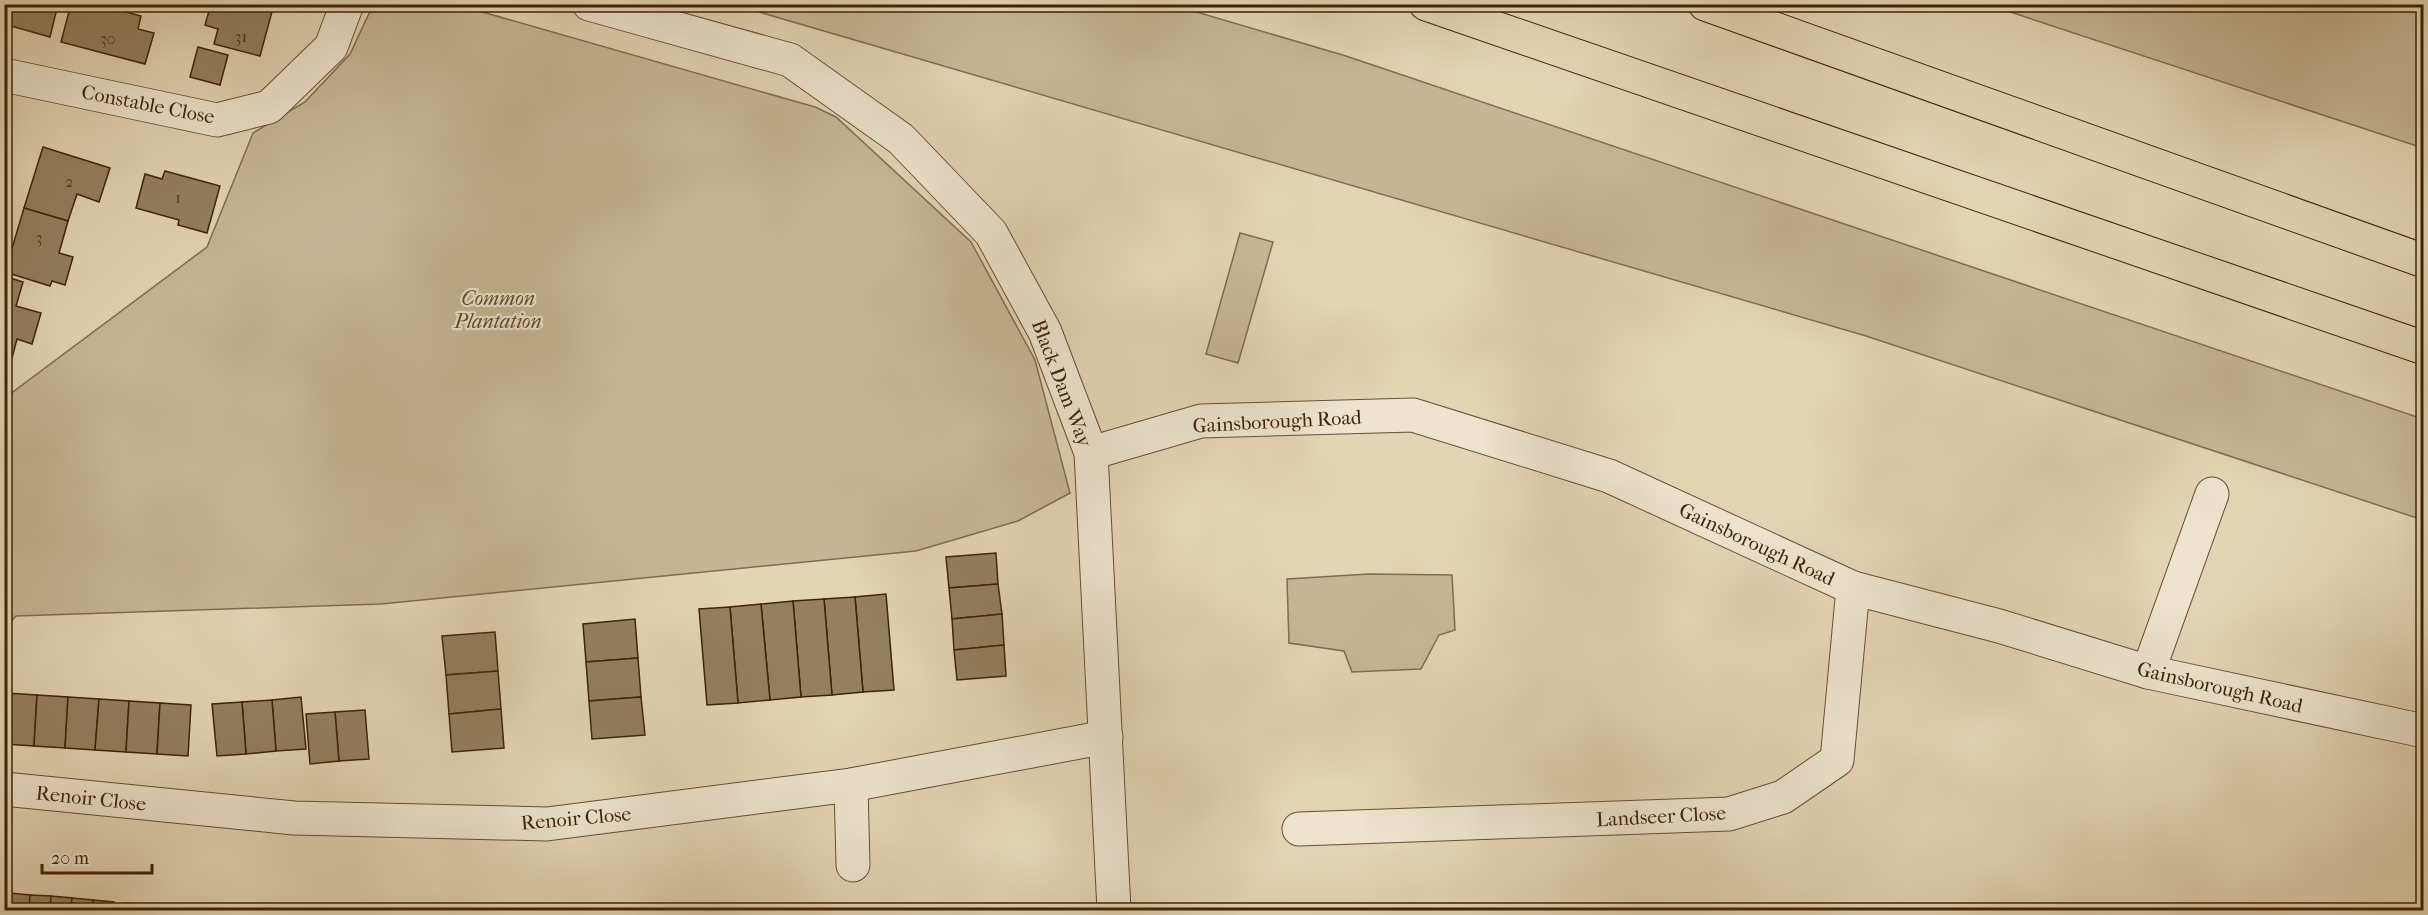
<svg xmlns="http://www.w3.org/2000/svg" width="2428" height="915" font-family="'IM FELL French Canon',serif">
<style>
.green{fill:#c7b696;stroke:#826c4e;stroke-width:1.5}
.building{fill:#947f60;stroke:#3e2305;stroke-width:1.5}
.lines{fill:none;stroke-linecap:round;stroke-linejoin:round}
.minor-casing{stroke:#674f31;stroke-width:35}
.highway-casing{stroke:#3e2305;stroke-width:35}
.minor{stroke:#ede3ce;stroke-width:33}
.highway{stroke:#e3d4b4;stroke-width:33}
.labels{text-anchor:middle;stroke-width:4.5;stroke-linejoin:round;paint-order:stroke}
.number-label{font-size:16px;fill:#543a1c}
.street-label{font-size:20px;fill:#3e2305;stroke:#ede3ce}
.park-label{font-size:20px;font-style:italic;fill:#604829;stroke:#ede3ce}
</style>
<rect width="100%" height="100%" fill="#e3d4b4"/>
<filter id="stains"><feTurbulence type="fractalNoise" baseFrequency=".00333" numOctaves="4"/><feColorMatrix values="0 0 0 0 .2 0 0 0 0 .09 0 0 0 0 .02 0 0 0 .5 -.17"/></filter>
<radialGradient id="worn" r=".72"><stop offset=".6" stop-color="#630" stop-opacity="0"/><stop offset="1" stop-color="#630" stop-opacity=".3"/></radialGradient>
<!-- green -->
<g class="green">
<polygon points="373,5 458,5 815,107 836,117 971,242 1035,360 1070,493 1018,521 916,551 381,604 16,616 5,628 5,398 207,247 253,133 305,102 350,54"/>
<polygon points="735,5 1173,5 1346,56 2423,419 2423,520 1866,336"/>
<polygon points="1989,5 2423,5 2423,148"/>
<polygon points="1240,233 1273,242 1238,363 1206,354"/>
<polygon points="1369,574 1452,575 1455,630 1439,635 1421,669 1352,672 1344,651 1289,643 1287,579"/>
</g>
<!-- building -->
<g class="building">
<polygon points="6,4 58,4 50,37 4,24"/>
<polygon points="71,4 97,4 141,16 138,29 154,33 145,64 61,42"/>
<polygon points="211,4 259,4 273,8 260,56 214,44 218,29 205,25"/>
<polygon points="198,47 228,55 220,85 190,77"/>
<polygon points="43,147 110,168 99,202 77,194 68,221 24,208"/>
<polygon points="165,171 220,186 207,233 178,225 179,220 136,208 145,174 162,179"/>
<polygon points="24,208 68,221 59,253 73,257 65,285 52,281 50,286 5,272"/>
<polygon points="4,276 23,282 16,306 41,313 32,344 17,339 12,358 4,356"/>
<polygon points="996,553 998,584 949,588 946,557"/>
<polygon points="998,584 1002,614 952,619 949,588"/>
<polygon points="886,594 894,690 863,692 855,597"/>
<polygon points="855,597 863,692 832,695 824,599"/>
<polygon points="824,599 832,695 801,697 793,601"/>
<polygon points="793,601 801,697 770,700 761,604"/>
<polygon points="761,604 770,700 738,703 730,607"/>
<polygon points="730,607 738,703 707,705 699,609"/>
<polygon points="1002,614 1004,645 954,650 952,619"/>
<polygon points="635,619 638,658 586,662 583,624"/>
<polygon points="495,632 498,671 446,675 442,636"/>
<polygon points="1004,645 1006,676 957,680 954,650"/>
<polygon points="638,658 641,697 589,701 586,662"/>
<polygon points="498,671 501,709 449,714 446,675"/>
<polygon points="6,693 37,695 34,746 4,744"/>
<polygon points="37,695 68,697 65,748 34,746"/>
<polygon points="68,697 99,699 95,750 65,748"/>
<polygon points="301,697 306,749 276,751 272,700"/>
<polygon points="641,697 645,735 592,739 589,701"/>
<polygon points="99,699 129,701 126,752 95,750"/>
<polygon points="272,700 276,751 246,754 242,702"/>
<polygon points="129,701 160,703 157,754 126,752"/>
<polygon points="242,702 246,754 217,756 212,704"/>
<polygon points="160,703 191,705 188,756 157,754"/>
<polygon points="501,709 504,748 452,752 449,714"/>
<polygon points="365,710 369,759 339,761 335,712"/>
<polygon points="335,712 339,761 310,764 306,714"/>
<polygon points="9,893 30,895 29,910 8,910"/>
<polygon points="30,895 51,896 50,910 29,910"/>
<polygon points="51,896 72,898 71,910 50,910"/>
<polygon points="72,898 93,900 92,910 71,910"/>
<polygon points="93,900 114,902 113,910 92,910"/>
<polygon points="126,903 147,905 146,910 125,910"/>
<polygon points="147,905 168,907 168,910 146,910"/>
</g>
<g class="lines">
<defs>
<g id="minor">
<polyline points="589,4 790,60 901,139 991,233 1045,332 1091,453 1114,910"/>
<polyline points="4,75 217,120 269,107 331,47 347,4"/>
<polyline points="1091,453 1201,421 1413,415 1609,476 1853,588 1999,626 2148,672 2424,731"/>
<polyline points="2148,672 2212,494"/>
<polyline points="851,785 853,865"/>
<polyline points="4,789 294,818 547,824 851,785 1106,737"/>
<polyline points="1299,829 1729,814 1783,797 1837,760 1853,588"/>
</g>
<g id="highway">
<polyline points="1426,4 2424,348"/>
<polyline points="1705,4 2424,261"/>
</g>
</defs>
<!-- minor casing -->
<use href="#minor" class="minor-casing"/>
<!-- highway casing -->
<use href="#highway" class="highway-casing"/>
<!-- minor -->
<use href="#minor" class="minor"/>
<!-- highway -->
<use href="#highway" class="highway"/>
</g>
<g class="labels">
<!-- number labels -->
<g class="number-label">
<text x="241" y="42">31</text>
<text x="108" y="44">30</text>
<text x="69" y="187">2</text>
<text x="178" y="203">1</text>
<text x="39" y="243">3</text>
</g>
<!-- street labels -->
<g class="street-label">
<text transform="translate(148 104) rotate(11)" y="7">Constable Close</text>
<text transform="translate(1062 383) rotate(69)" y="7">Black Dam Way</text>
<text transform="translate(1277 421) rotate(-3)" y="7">Gainsborough Road</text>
<text transform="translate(1757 544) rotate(25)" y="7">Gainsborough Road</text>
<text transform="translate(2220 687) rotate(13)" y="7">Gainsborough Road</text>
<text transform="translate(91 798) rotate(6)" y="7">Renoir Close</text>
<text transform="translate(1661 816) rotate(-3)" y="7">Landseer Close</text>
<text transform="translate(576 818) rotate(-5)" y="7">Renoir Close</text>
</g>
<!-- park labels -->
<g class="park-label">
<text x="498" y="305">Common<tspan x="498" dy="23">Plantation</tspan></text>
</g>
</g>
<!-- margin -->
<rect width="2428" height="915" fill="none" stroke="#e3d4b4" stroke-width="24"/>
<rect x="6" y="6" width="2416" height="903" fill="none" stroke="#3e2305" stroke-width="3"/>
<rect x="12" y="12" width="2404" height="891" fill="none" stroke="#3e2305" stroke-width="1.5"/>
<!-- scale -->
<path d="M42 864v9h110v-9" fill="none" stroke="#3e2305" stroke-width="3"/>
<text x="51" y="864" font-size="18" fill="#3e2305" stroke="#ede3ce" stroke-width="4.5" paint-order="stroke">20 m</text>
<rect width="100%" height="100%" filter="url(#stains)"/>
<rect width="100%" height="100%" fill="url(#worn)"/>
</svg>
